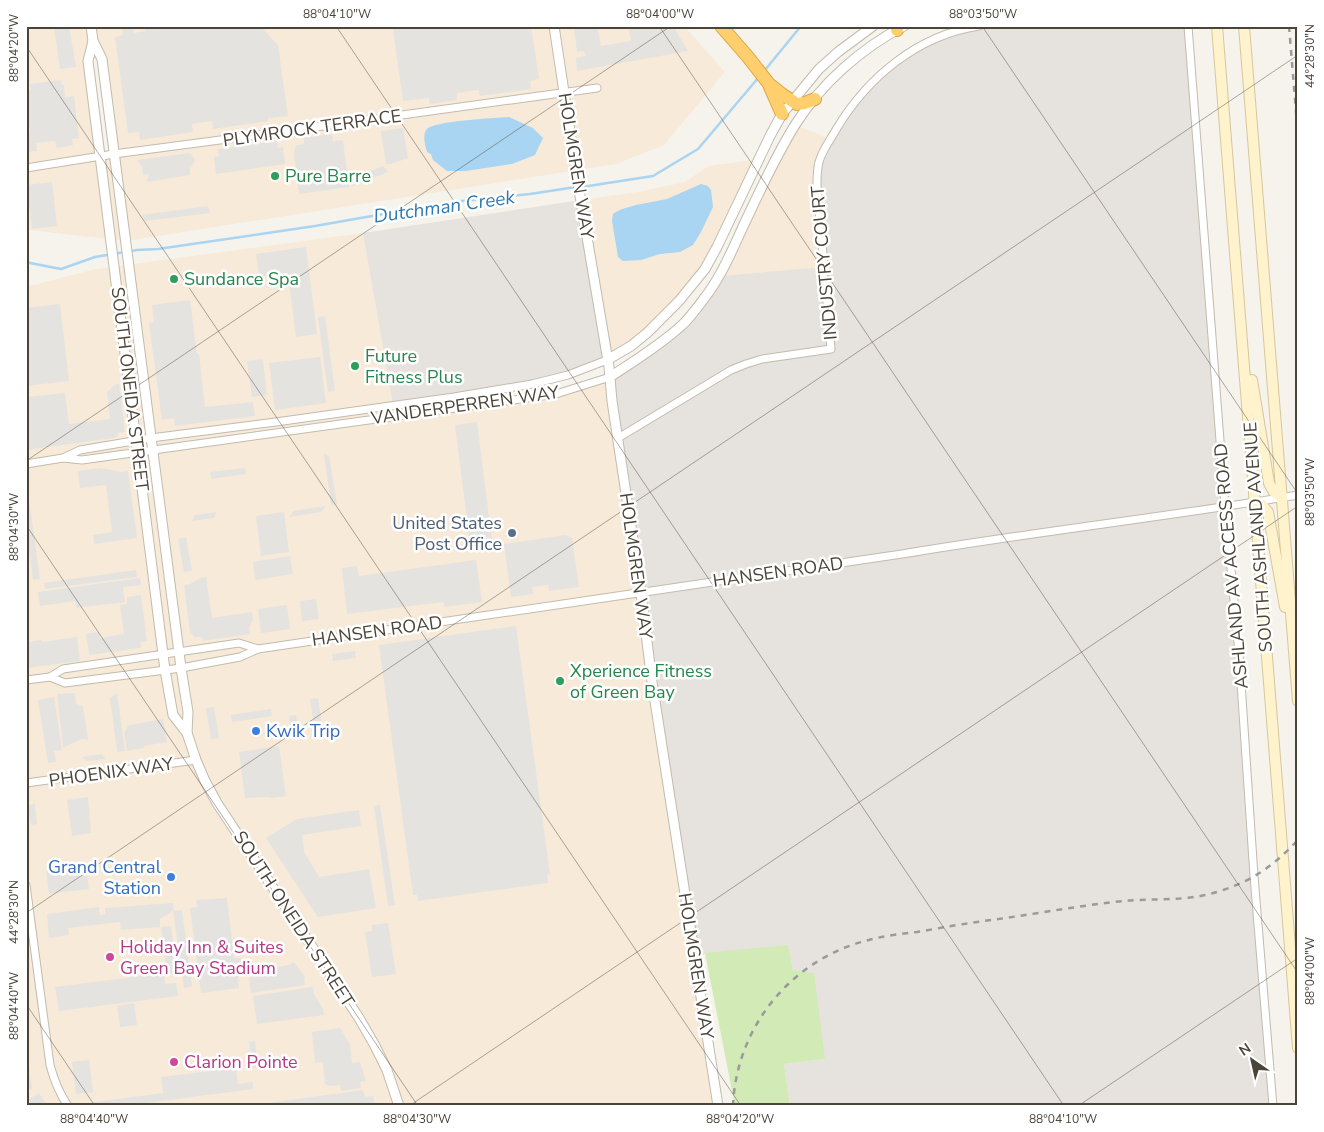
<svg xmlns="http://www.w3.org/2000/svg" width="1324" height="1132" font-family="'Nunito Sans',sans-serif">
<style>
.commercial{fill:#f7ead8;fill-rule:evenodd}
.industrial{fill:#e6e2dd}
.green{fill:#d2eab5}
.parking{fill:#e5e3e0}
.water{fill:#a9d4f2}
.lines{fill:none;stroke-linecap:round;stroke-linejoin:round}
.stream{stroke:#a9d4f2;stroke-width:2.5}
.minor-casing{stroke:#c2bbae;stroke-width:9}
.tertiary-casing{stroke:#c2bbae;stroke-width:11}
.secondary-casing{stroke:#d6c79b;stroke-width:12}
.motorway-casing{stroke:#e0a43c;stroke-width:14}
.minor{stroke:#fff;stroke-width:7}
.tertiary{stroke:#fff;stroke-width:9}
.secondary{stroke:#fff3cd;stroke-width:10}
.motorway{stroke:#ffcf6e;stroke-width:12}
.rail{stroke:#9a9a9a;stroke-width:2.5;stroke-dasharray:6 6;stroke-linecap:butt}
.ticks{fill:none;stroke:#4b4439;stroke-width:1;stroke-opacity:0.45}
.leisure-dot{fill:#2e9e5b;stroke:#fff;stroke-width:2}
.service-dot{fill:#5c6f8a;stroke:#fff;stroke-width:2}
.shop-dot{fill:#3f7fe0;stroke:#fff;stroke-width:2}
.hotel-dot{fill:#d1479c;stroke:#fff;stroke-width:2}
.labels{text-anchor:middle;stroke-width:5;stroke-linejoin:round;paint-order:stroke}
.street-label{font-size:18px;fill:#4b4439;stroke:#fff}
.leisure-label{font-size:18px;fill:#27864d;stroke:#fff;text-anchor:start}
.service-label{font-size:18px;fill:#4e5e75;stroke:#fff;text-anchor:end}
.shop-label{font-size:18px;fill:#366cbe;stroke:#fff;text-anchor:start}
.hotel-label{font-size:18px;fill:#b23c85;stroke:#fff;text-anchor:start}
.water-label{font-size:19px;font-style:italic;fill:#2e7ab2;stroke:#fff}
.neatline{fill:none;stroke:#4b4439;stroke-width:2}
.ticks-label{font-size:12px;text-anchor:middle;fill:#4b4439}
</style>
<rect width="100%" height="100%" fill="#f6f3ec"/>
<!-- commercial -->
<g class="commercial">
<path d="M26 26H684L725 72 664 145 616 164 126 241 29 230 26 228ZM94 42 102 59 114 154 100 156 88 61Z"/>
<polygon points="796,125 830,139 825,267 720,276"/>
<polygon points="759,159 705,269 647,333 607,360 581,200 638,192 685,182 709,166"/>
<polygon points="363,233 395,416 556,394 610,377 717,1106 26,1106 26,287 96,269"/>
</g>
<!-- industrial -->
<g class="industrial">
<polygon points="979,26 1188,26 1273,1106 790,1106 784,1064 825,1059 793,970 788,946 694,955 610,377 682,326 720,276 824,267 819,162 864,90 913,50"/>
<polygon points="581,200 607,360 568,375 393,405 363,233"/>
</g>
<!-- green -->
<polygon class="green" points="788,945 793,970 814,973 825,1059 784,1064 790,1106 735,1106 705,953"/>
<!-- parking -->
<g class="parking">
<polygon points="60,26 69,26 76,67 60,69 54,27"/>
<polygon points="130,26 132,26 134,33 145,31 145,26 260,26 278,45 288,116 268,118 268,121 213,129 212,121 192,124 193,132 140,140 139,132 128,133 115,37 123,35 122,27"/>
<polygon points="395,26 531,26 539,79 530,81 531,89 480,96 479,90 457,93 457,100 430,104 429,98 403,101 393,30"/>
<polygon points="574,26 597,26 601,46 631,41 628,26 673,26 688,51 577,71 576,58 586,56 584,51 577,52"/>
<polygon points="61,80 62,85 64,85 65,97 74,96 79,138 72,139 73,145 57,148 55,141 36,143 37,151 26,152 26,133 30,132 26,107 26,91 31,90 30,84"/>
<polygon points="403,128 408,158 391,164 386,164 381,131"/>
<polygon points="332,134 333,141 343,140 349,187 299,194 294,154 296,145 304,144 304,138"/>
<polygon points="277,141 278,148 283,147 285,164 216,174 214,157 219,156 218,149"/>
<polygon points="190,153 195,160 190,169 190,175 146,182 149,174 143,175 142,167 137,160"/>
<polygon points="383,166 388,172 353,186 351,179"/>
<polygon points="52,182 57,226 32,229 30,208 26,208 26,185"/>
<polygon points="207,206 211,213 145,221 142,215"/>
<polygon points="306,247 317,334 296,337 288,273 259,277 256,254"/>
<polygon points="190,300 197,354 199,354 205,407 253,402 255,416 175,426 174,418 162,420 149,323 154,322 152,305"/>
<polygon points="60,304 69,381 26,386 26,308"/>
<polygon points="325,316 335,391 328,392 318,317"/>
<polygon points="320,357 326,403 275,410 269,363"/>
<polygon points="263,359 267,395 252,397 247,361"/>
<polygon points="116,384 119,384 125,432 118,433 118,436 114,438 26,450 26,397 65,393 69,424 110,419 107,392"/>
<polygon points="477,422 493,548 471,551 455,425"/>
<polygon points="324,454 329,456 337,504 331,505"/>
<polygon points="100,468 122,472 128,471 137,538 94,544 93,535 112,532 106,485 80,488 78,471"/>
<polygon points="245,468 246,474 211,479 210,472"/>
<polygon points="26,477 40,579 33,580 26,526"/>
<polygon points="326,506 321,512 289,517 294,511"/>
<polygon points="217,512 214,518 192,521 195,515"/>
<polygon points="284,512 289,552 261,556 256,516"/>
<polygon points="566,535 572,538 579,587 549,591 548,585 532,587 533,594 511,597 504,544"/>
<polygon points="186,537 192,571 184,572 178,539"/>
<polygon points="290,556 293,574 255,580 253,562"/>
<polygon points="476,560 482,602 445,607 443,602 347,614 342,568 357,566 359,576"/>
<polygon points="136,570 137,577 45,589 44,583"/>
<polygon points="206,577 212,618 252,612 253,619 249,628 250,634 203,641 202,637 198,637 195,638 190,632 184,585 190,584 200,578"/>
<polygon points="140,578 141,585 123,587 125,602 76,608 75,601 40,606 38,592"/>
<polygon points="141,595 147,641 140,642 141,648 89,655 86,634 99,632 100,638 124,634 120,605 127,604 127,597"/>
<polygon points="316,599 319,619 302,621 300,601"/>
<polygon points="287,605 290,629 261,633 258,609"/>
<polygon points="516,626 550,874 547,875 548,883 418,901 417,895 413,895 379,645"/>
<polygon points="77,637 80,661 26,668 26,642 41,640 42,642"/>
<polygon points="355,651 356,658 333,661 332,654"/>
<polygon points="75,693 76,704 83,706 88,740 82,739 70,744 63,748 57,694"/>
<polygon points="117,693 125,751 117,752 110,698"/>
<polygon points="54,697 62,750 54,751 56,762 48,763 38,700"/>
<polygon points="318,698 324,736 316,738 310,699"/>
<polygon points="214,707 219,738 211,739 206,708"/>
<polygon points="271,709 272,716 232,722 231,715"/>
<polygon points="296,715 298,730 291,731 289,716"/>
<polygon points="163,719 167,742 144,746 144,748 127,751 124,733 128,726 130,725"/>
<polygon points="279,746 286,796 271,798 269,797 245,798 239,752"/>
<polygon points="102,754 106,759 87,761 82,757"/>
<polygon points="88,797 91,833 72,836 67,800"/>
<polygon points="35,804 37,824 31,825 28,805"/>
<polygon points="380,805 395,905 388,906 374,806"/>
<polygon points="359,810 361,826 302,835 304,852 319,877 369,869 376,908 318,917 266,838 297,819"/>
<polygon points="86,865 89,889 49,894 46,870"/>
<polygon points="227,898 234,958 241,958 244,975 238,976 239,988 201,993 190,908 197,907 196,900"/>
<polygon points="173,903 174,910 160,919 160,927 121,930 120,922 68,928 69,935 49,938 47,914 99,907 100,915 105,914 105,908"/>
<polygon points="182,910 192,986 184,988 173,911"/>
<polygon points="388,923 396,974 372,977 365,932 372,931 372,925"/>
<polygon points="171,926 177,972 167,974 161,927"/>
<polygon points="294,962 305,977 304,978 305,985 251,993 249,978 272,974 271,968 289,965"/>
<polygon points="164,973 165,984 176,983 178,996 59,1011 55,987"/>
<polygon points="313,987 314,994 323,1009 324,1015 257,1024 253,996"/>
<polygon points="134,1003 137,1025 120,1027 117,1006"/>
<polygon points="340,1028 350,1044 352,1063 360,1062 366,1081 360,1082 361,1088 341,1091 340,1085 330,1086 325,1084 323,1062 315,1063 312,1032"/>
<polygon points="255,1041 258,1067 252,1068 249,1042"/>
<polygon points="89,1060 93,1092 76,1094 72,1062"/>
<polygon points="29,1064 32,1089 26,1090 26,1065"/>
<polygon points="236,1068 238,1084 253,1082 253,1089 123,1106 88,1106 88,1103 163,1093 161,1077"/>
<polygon points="363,1090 365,1097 373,1096 375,1106 268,1106 268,1103"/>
<polygon points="39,1093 48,1106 26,1106 26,1101"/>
</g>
<!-- water -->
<g class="water">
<path d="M509 117 533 128 543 138 535 155 512 164 466 171H447L433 160 431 154 427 152C425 144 422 135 427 129 434 121 495 118 509 117Z"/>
<polygon points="701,184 708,186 711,190 713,207 701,232 693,245 680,252 660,254 641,260 623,261 618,257 612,221 613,214 616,212 622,209 636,205 667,199"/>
</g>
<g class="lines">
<!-- stream -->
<g class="stream">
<polyline points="765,70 801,26"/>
<polyline points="582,187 653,176 698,149 759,77"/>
<polyline points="26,261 30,263 61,269 95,257 137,250 158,249 315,226 452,202 530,194 576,187"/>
</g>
<defs>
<g id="minor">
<polyline points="1188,26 1225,505 1239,653 1254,876 1273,1106"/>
<polyline points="26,168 114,154 280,132 597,88"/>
<path d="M618 438 731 370 746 364 762 359 831 349 817 185C817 177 817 169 819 162 822 150 831 139 837 128 868 77 918 35 979 26"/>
<polyline points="63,458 82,460 556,394 610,377"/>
<polyline points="26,464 63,458 80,450 151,438 276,422 454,397 532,384 568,375 607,360"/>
<path d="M50 677 65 683 181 668 240 657 258 649 902 554C1033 532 1166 517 1298 495"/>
<polyline points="26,680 50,677 63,669 239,643 258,649"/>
<polyline points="26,783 196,760"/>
<path d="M26 885 50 1065C54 1080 59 1093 68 1106"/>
</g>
<g id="tertiary">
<polyline points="91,26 93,41 102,59 181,668 188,712 187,733"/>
<polyline points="554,26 577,178 609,367 612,401 641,593 652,682 718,1106"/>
<polyline points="93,41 88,61 165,670 173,715 187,733 196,760 205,781 217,803 359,1018 374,1044 387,1070 399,1106"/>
<polyline points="607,360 631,346 647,333 679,301 705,269 717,247 770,136 782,114 819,69 838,52 873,26"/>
<path d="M610 377C634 361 659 346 681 326 689 319 696 309 703 300 723 275 734 245 748 216 762 186 777 154 795 125 821 84 860 49 904 26"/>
</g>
<g id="secondary">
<path d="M1217 26C1245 367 1270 708 1298 1048"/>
<polyline points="1244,26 1298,701"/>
<polyline points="1252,380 1269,483 1274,492 1282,497"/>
<polyline points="1255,501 1261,504 1268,512 1285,607"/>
</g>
<g id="motorway">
<polyline points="721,26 748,57 769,84 783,95 797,104 805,103 815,99"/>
<polyline points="897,30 897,26"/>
<polyline points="770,87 782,114"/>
</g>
</defs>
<!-- minor casing -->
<use href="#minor" class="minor-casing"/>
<!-- tertiary casing -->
<use href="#tertiary" class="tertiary-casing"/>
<!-- secondary casing -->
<use href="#secondary" class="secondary-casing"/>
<!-- motorway casing -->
<use href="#motorway" class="motorway-casing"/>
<!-- minor -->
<use href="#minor" class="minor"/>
<!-- tertiary -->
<use href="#tertiary" class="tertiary"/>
<!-- secondary -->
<use href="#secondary" class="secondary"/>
<!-- motorway -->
<use href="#motorway" class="motorway"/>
<!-- rail -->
<g class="rail">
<polyline points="1289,26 1298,136"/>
<path d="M733 1106C736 1028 790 961 865 941 882 936 900 934 917 932 940 928 962 924 984 921 1030 915 1076 906 1123 901 1155 898 1188 902 1220 891 1254 880 1273 866 1298 840"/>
</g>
</g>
<!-- ticks -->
<path class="ticks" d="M336 26 1064 1106M659 26 1298 973M982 26 1298 494M26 46 741 1106M26 461 671 26M26 525 418 1106M26 913 1298 55M26 1004 95 1106M409 1106 1298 506M1078 1106 1298 958"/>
<!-- markers -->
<g class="leisure-dot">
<circle cx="275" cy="176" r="5"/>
<circle cx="174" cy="279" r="5"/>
<circle cx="355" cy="366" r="5"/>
<circle cx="560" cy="681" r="5"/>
</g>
<circle class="service-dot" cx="512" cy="533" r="5"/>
<g class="shop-dot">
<circle cx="256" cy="731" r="5"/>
<circle cx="171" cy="877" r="5"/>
</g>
<g class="hotel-dot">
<circle cx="110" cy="957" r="5"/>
<circle cx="174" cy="1062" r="5"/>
</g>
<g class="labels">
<!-- street labels -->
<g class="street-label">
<text transform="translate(312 128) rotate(-8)" y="6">PLYMROCK TERRACE</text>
<text transform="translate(576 166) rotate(81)" y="6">HOLMGREN WAY</text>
<text transform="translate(824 263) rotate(-95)" y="6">INDUSTRY COURT</text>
<text transform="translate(130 389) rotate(83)" y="6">SOUTH ONEIDA STREET</text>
<text transform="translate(465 405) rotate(-8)" y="6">VANDERPERREN WAY</text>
<text transform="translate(1258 537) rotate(-94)" y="6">SOUTH ASHLAND AVENUE</text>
<text transform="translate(636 566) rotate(82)" y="6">HOLMGREN WAY</text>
<text transform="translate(1231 566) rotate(-95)" y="6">ASHLAND AV ACCESS ROAD</text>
<text transform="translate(778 572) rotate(-8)" y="6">HANSEN ROAD</text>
<text transform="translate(377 631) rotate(-8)" y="6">HANSEN ROAD</text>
<text transform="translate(111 772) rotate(-8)" y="6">PHOENIX WAY</text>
<text transform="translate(294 919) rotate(57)" y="6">SOUTH ONEIDA STREET</text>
<text transform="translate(696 966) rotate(81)" y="6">HOLMGREN WAY</text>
</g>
<!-- leisure labels -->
<g class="leisure-label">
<text x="285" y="182">Pure Barre</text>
<text x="184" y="285">Sundance Spa</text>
<text x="365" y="362">Future<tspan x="365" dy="21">Fitness Plus</tspan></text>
<text x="570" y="677">Xperience Fitness<tspan x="570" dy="21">of Green Bay</tspan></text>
</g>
<!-- service labels -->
<g class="service-label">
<text x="502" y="529">United States<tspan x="502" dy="21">Post Office</tspan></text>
</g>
<!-- shop labels -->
<g class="shop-label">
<text x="266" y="737">Kwik Trip</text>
<text x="161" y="873" text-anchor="end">Grand Central<tspan x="161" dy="21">Station</tspan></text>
</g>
<!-- hotel labels -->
<g class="hotel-label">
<text x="120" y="953">Holiday Inn &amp; Suites<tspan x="120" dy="21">Green Bay Stadium</tspan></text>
<text x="184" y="1068">Clarion Pointe</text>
</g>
<!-- water labels -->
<g class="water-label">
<text transform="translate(444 206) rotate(-8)" y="7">Dutchman Creek</text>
</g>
</g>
<!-- border -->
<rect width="1324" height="1132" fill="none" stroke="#ffffff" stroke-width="55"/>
<!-- north arrow -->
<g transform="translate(1252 1060) rotate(326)" stroke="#ffffff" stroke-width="4" paint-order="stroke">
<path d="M0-4L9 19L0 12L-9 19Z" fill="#4b4439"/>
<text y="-8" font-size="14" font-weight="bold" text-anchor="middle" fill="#4b4439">N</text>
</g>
<rect x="28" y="28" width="1268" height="1076" class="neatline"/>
<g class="ticks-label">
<text x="337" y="18">88°04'10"W</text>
<text x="660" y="18">88°04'00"W</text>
<text x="983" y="18">88°03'50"W</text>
<text transform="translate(14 48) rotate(-90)" y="4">88°04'20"W</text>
<text transform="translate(1310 56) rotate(-90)" y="4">44°28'30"N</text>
<text transform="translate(1310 492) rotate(-90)" y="4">88°03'50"W</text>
<text transform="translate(14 527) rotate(-90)" y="4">88°04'30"W</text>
<text transform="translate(14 912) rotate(-90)" y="4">44°28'30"N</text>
<text transform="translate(1310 971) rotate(-90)" y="4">88°04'00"W</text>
<text transform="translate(14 1006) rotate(-90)" y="4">88°04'40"W</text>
<text x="94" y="1123">88°04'40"W</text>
<text x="417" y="1123">88°04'30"W</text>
<text x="740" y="1123">88°04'20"W</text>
<text x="1063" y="1123">88°04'10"W</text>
</g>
</svg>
